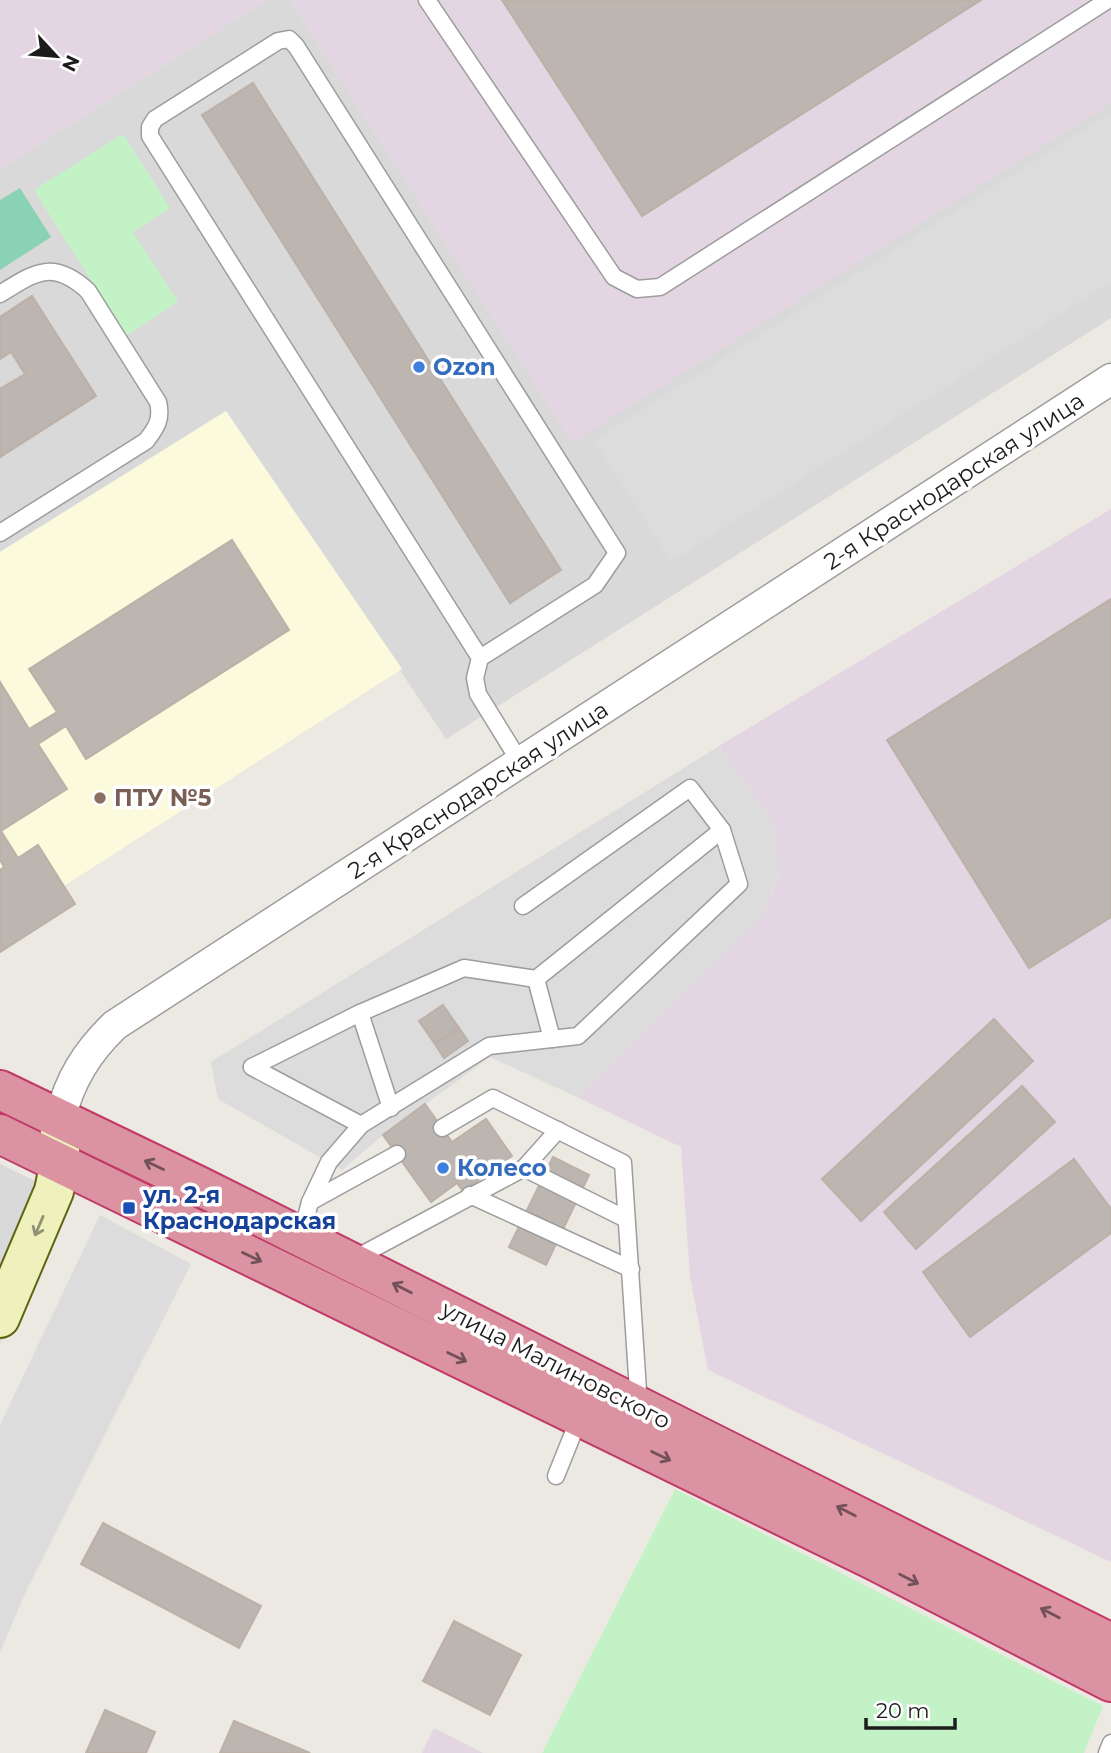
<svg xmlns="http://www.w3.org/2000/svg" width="1111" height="1753" font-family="Montserrat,sans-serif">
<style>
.residential{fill:#dad9d9}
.industrial{fill:#e4d5e2}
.education{fill:#fbfadd}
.park{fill:#c4f2c7}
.pitch{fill:#89d2b5}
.parking{fill:#dcdcdc}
.building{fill:#bcb5b0;stroke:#bcb0a7;stroke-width:2}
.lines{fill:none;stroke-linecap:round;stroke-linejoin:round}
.lane-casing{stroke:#9d9d9d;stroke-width:19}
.street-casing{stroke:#9d9d9d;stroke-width:33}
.secondary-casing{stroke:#5d6511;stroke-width:42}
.highway-casing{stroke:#c23869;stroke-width:42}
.lane{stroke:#fff;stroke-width:16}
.street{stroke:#fff;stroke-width:30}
.secondary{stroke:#eff1bc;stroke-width:38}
.highway{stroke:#db93a1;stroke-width:38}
.oneway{stroke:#725258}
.oneway2{stroke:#909174}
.shop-dot{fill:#3f7fe0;stroke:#fff;stroke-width:2.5}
.education-dot{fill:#8d6e63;stroke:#fff;stroke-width:2.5}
.transit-dot{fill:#1a4fb4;stroke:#fff;stroke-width:2.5}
.labels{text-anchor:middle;stroke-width:7;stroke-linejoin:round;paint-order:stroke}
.shop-label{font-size:23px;font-weight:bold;fill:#366cbe;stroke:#fff;text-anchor:start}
.street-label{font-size:23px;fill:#1c1c1c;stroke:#fff}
.education-label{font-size:23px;font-weight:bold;fill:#785e54;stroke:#fff;text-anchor:start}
.transit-label{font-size:23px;font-weight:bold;fill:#164399;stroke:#fff;text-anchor:start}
</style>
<rect width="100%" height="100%" fill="#ece9e3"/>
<!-- residential -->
<g class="residential">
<polygon points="267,0 290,0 572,442 1111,103 1111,318 446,739 226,411 0,552 0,169"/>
<polygon points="0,1164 70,1198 0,1344"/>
</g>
<!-- industrial -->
<g class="industrial">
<polygon points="0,0 267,0 0,169"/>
<polygon points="290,0 1111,0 1111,103 572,443"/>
<polygon points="1111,509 1111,1562 708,1370 690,1277 681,1147 577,1097 761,918 780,874 772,821 719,746"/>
<polygon points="434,1728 483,1753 422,1753"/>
</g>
<!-- education -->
<polygon class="education" points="226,411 402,669 0,927 0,552"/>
<!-- park -->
<g class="park">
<polygon points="123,134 170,208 133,232 178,302 126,336 34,190"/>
<polygon points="675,1489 1103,1706 1084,1753 542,1753"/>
</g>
<!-- pitch -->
<polygon class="pitch" points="20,188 51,237 0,270 0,200"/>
<!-- parking -->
<g class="parking">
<polygon points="1111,112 1111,282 671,562 594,440"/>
<polygon points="719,746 772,821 780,873 761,918 577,1097 490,1057 383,1135 342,1170 218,1099 211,1062"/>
<polygon points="100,1215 191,1264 26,1591 0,1652 0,1425"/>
</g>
<!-- building -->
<g class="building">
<polygon points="502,0 981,0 642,216"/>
<polygon points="253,83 561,570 510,603 202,115"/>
<polygon points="32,296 96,396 0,457 0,389 25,374 11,352 0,359 0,317"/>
<polygon points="232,540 289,630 86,759 66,726 38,744 67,789 1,831 18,858 38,845 75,904 0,952 0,870 4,867 0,860 0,682 29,729 57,712 29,669"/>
<polygon points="1111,599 1111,917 1029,968 887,740"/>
<polygon points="443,1005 459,1028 435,1044 419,1021"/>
<polygon points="994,1019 1033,1061 861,1221 822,1179"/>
<polygon points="459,1028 468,1041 444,1058 435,1044"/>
<polygon points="1022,1086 1055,1122 916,1249 884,1212"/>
<polygon points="425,1104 452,1142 486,1119 512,1156 463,1191 457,1183 431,1202 383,1135"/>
<polygon points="553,1157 589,1175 546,1265 509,1247"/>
<polygon points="1074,1159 1111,1209 1111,1233 970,1337 923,1272"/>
<polygon points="103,1523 261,1606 239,1648 81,1564"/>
<polygon points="454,1621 521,1655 490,1715 423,1681"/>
<polygon points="105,1710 155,1732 146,1753 86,1753"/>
<polygon points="234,1721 310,1753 220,1753"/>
</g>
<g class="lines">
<defs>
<g id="lane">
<polyline points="427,0 614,277 637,289 660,287 1108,0"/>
<path d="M0 294C35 272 53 259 88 291L158 402C162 419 157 427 146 441L0 533"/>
<polyline points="480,658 150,136 150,127 155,119 278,41 289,39 296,46 617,553 595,585 480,658 475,678 478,694 520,762"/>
<polyline points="536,979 552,1039"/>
<polyline points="360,1013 391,1108"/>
<polyline points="252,1067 360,1013 464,968 536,979 722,830"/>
<polyline points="252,1067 361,1125"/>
<polyline points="442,1128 493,1098 623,1163 639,1406"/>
<polyline points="524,1168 626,1219"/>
<polyline points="470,1195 631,1269"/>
<polyline points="310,1202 397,1154"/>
<polyline points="301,1236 310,1202 329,1162 361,1125 489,1046 578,1036 739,884 722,830 690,788 523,906"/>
<polyline points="352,1260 524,1168 558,1130"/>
<polyline points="556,1476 580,1416"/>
<polyline points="1107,1753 1111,1743"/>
</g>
<path id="street" d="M60 1118C70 1080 86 1053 115 1025L1111 379"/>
<polyline id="secondary" points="0,1318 54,1191 60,1161 60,1131"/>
<g id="highway">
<polyline points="0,1090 199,1186 1111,1643"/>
<polyline points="0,1134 873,1560 1111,1682"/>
</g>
</defs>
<!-- lane casing -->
<use href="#lane" class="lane-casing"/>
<!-- street casing -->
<use href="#street" class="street-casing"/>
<!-- secondary casing -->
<use href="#secondary" class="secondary-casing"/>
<!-- highway casing -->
<use href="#highway" class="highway-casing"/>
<!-- lane -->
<use href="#lane" class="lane"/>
<!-- street -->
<use href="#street" class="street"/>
<!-- secondary -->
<use href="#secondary" class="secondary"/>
<!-- highway -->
<use href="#highway" class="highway"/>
</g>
<!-- one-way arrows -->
<defs><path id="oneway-shaft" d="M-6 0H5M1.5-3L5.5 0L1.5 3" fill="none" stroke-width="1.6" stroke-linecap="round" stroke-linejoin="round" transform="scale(1.75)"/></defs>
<g class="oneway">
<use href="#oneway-shaft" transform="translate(154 1165) rotate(-155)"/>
<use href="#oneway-shaft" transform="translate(252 1257) rotate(26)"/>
<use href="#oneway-shaft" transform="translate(402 1288) rotate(-153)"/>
<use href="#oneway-shaft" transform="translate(457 1357) rotate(26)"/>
<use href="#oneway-shaft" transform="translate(661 1456) rotate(26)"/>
<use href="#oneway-shaft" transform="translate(846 1511) rotate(-153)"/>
<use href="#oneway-shaft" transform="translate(909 1579) rotate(27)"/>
<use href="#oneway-shaft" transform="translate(1050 1613) rotate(-153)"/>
</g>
<use class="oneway2" href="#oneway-shaft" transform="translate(39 1226) rotate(113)"/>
<!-- markers -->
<g class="shop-dot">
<circle cx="419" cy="367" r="7"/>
<circle cx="443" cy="1168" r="7"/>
</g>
<circle class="education-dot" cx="100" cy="798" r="7"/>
<rect class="transit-dot" x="122" y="1201" width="14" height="14" rx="3.5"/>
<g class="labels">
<!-- shop labels -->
<g class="shop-label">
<text x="433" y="375">Ozon</text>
<text x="457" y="1176">Колесо</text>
</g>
<!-- street labels -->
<g class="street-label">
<text transform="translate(954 481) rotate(-33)" y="8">2-я Краснодарская улица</text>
<text transform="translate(478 790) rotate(-33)" y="8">2-я Краснодарская улица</text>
<text transform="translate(556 1365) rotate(27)" y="8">улица Малиновского</text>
</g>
<!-- education labels -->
<g class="education-label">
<text x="114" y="806">ПТУ №5</text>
</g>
<!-- transit labels -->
<g class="transit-label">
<text x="143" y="1203">ул. 2-я<tspan x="143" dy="26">Краснодарская</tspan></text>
</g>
</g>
<!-- north arrow -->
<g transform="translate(56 56) rotate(116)" stroke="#ffffff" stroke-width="5" paint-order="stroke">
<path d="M0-5L12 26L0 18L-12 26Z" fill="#1c1c1c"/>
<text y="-10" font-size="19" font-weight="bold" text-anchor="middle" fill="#1c1c1c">N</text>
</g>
<!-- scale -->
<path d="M866 1718v10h89v-10" fill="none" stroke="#1c1c1c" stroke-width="3.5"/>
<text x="876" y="1718" font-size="21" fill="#1c1c1c" stroke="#ffffff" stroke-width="5" paint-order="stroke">20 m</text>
</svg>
